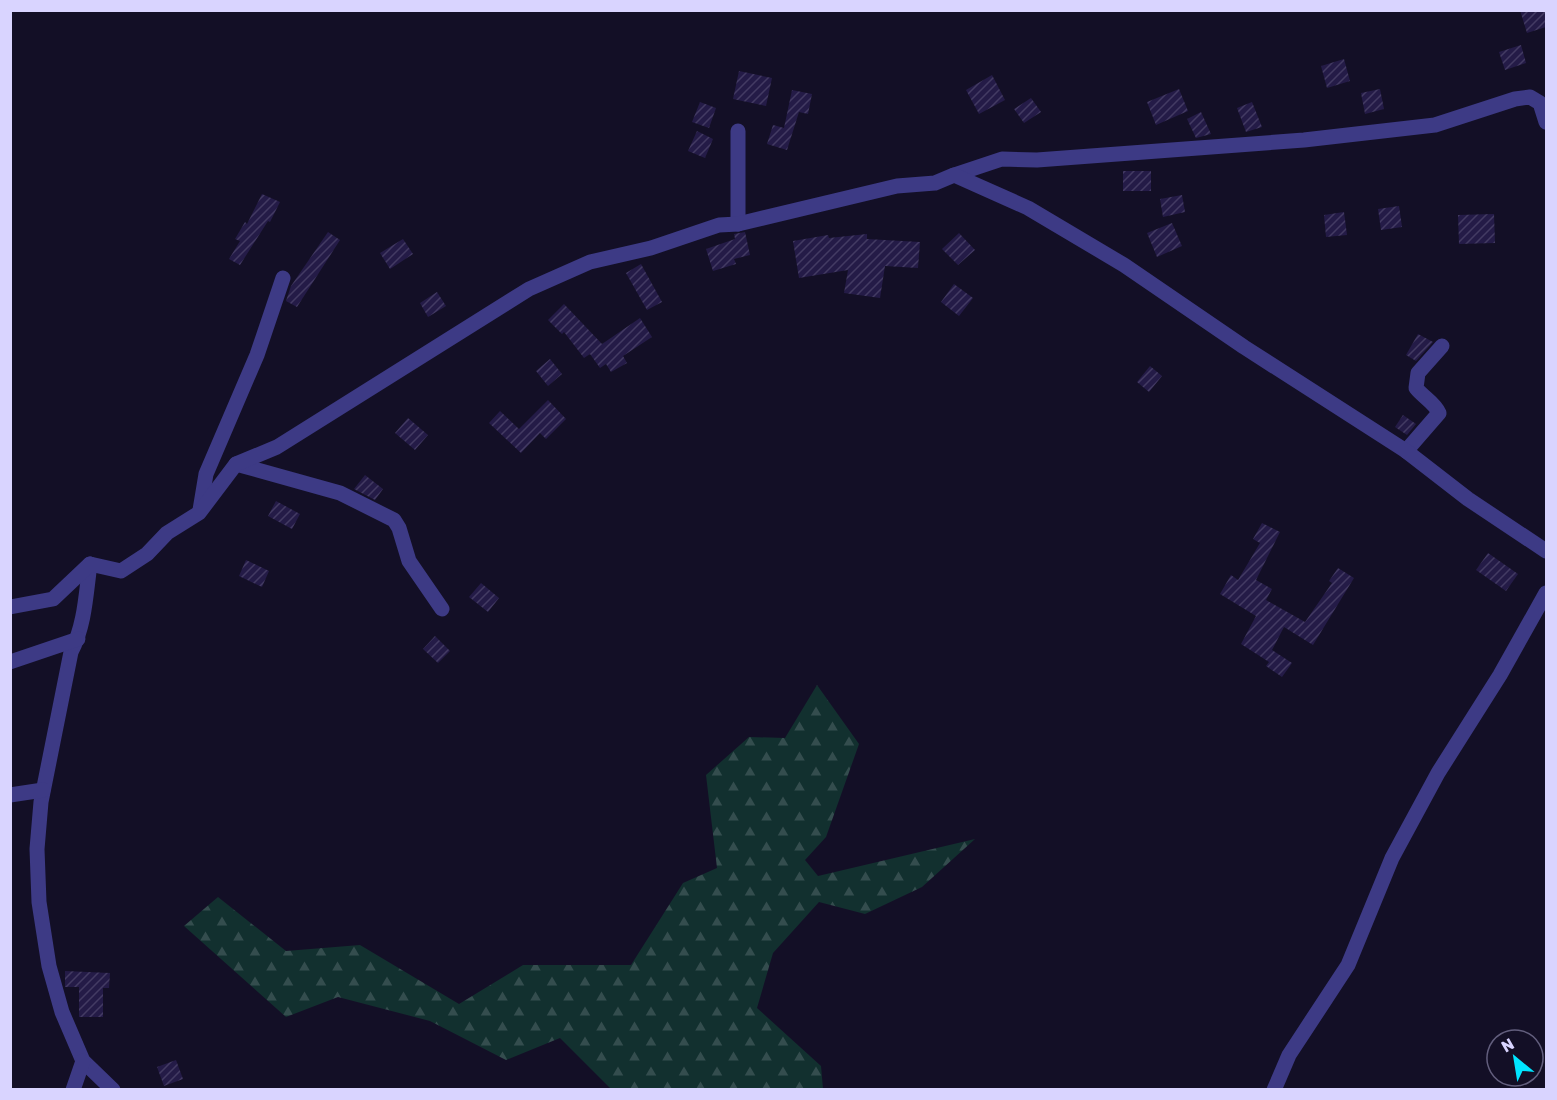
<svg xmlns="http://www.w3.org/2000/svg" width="1557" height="1100" font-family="Rubik,sans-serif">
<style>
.forest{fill:url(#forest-firs)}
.building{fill:url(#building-hatch)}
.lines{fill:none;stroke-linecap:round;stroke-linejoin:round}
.minor{stroke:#3d3a85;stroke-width:15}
</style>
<defs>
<pattern id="forest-firs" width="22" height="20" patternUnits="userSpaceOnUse" patternTransform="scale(1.5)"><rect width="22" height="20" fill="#12302f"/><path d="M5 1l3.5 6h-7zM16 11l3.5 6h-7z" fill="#344d4e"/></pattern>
<pattern id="building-hatch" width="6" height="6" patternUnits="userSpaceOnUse" patternTransform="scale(1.5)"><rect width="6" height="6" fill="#241b47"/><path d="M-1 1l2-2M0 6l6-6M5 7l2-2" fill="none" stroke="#433b63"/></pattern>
</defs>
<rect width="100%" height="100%" fill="#130f26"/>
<!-- forest -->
<polygon class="forest" points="817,685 859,744 826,837 805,860 818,876 975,839 922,887 865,914 819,902 773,953 757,1008 821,1066 823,1089 611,1089 560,1038 506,1060 430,1021 338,997 286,1017 184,926 218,897 286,951 360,945 459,1004 523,965 631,965 683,883 717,868 706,775 749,737 785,738"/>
<!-- building -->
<g class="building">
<polygon points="1520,10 1546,10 1546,27 1527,33"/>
<polygon points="1521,45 1526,63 1505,70 1499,52"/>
<polygon points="1344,59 1350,81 1327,88 1321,66"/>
<polygon points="739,71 772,78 766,106 733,99"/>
<polygon points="992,75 1005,100 979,114 966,90"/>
<polygon points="1179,89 1188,111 1156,125 1147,102"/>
<polygon points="1380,89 1384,109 1365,114 1361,93"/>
<polygon points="792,90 812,94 808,114 799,112 787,150 767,144 773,125 784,128"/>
<polygon points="1031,98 1041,112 1024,123 1014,109"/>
<polygon points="700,102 716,108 709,128 692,122"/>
<polygon points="1252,102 1262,127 1246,132 1237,108"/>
<polygon points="1201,112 1211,134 1196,138 1187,119"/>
<polygon points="697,131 713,139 705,158 688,151"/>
<rect x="1123" y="171" width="28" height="20"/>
<polygon points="262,194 280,202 270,222 268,221 240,265 229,259 240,241 235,239 245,222 247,224"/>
<polygon points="1182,195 1185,212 1163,217 1160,199"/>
<polygon points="1399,206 1402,227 1381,230 1378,209"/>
<polygon points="1344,212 1347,235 1326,237 1324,215"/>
<polygon points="1494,214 1495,243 1459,244 1458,215"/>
<polygon points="1172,223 1182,246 1157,257 1147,233"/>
<polygon points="328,232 340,240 297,307 286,301 291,286"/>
<polygon points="745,232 750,255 734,259 736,264 713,271 706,249 735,239 734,234"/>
<polygon points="959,233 975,250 958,265 942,249"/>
<polygon points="867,234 867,239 920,242 918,268 885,266 880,298 844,293 848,270 799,278 793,241 828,235 829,238"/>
<polygon points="403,239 413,254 390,269 380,253"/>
<polygon points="641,264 662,302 647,310 626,273"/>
<polygon points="954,284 973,298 959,316 941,302"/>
<polygon points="437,292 446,306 428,317 420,303"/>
<polygon points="564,304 602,344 640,318 652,337 623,356 627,363 611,372 606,364 600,368 590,354 584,358 564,332 562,334 548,320"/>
<polygon points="1418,334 1433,342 1416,361 1406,355"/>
<polygon points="550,359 562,374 548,386 536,371"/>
<polygon points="1150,366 1162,376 1149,392 1137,382"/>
<polygon points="548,400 566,419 546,439 540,433 521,453 489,423 500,411 519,429"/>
<polygon points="1403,415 1416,424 1407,435 1395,427"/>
<polygon points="408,418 428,435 415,450 395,433"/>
<polygon points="365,475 383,489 375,500 354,489"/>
<polygon points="276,501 300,514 292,529 268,516"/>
<polygon points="1262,523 1280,532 1256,580 1272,589 1266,600 1305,622 1332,583 1329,581 1338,568 1354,578 1313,645 1284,627 1272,650 1292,663 1282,677 1266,666 1269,662 1241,644 1256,616 1220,594 1231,575 1238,580 1260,543 1253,539"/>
<polygon points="1488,553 1518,574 1506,591 1476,570"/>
<polygon points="246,560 269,571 262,587 239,576"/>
<polygon points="481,583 499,598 488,612 469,597"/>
<polygon points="435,636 450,651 438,663 423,649"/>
<polygon points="65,971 110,973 109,988 103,988 103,1017 79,1017 79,987 65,987"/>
<polygon points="176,1060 183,1079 164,1086 157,1067"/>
</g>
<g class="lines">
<!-- minor -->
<g class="minor">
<polyline points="954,175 1002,159 1037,160 1304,140 1435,125 1515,99 1530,97 1540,103 1546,122"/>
<polyline points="738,224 738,131"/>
<path d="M1406 451 1439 413C1435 403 1423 397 1416 388L1418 373 1442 346"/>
<polyline points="236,464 340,493 394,520 399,528 409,561 442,609"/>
<polyline points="200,510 206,474 257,355 283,278"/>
<path d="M90 564C86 593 85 625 71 652L41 802 37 849 39 902 49 966 62 1012 83 1061 113 1090"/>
<polyline points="10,607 53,599 90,564 121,571 147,554 167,533 199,513 236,464 277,447 529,289 590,262 651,248 719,225 738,224 897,186 935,183 954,175 1028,208 1124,265 1244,347 1406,451 1468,499 1546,551"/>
<polyline points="10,662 78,639"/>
<polyline points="10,795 43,790"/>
<polyline points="73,1090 83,1061"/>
<polyline points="1274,1090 1289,1055 1348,965 1392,858 1438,773 1500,675 1546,593"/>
</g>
</g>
<!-- border -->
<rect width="1557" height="1100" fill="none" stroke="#d9d4ff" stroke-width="24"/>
<!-- north arrow -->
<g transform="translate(1515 1058) rotate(330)"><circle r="28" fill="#130f26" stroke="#625e7d" stroke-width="1.5"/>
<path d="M0-4.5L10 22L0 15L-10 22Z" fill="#00e5ff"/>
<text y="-9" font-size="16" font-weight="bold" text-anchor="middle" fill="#d9d4ff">N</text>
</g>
</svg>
